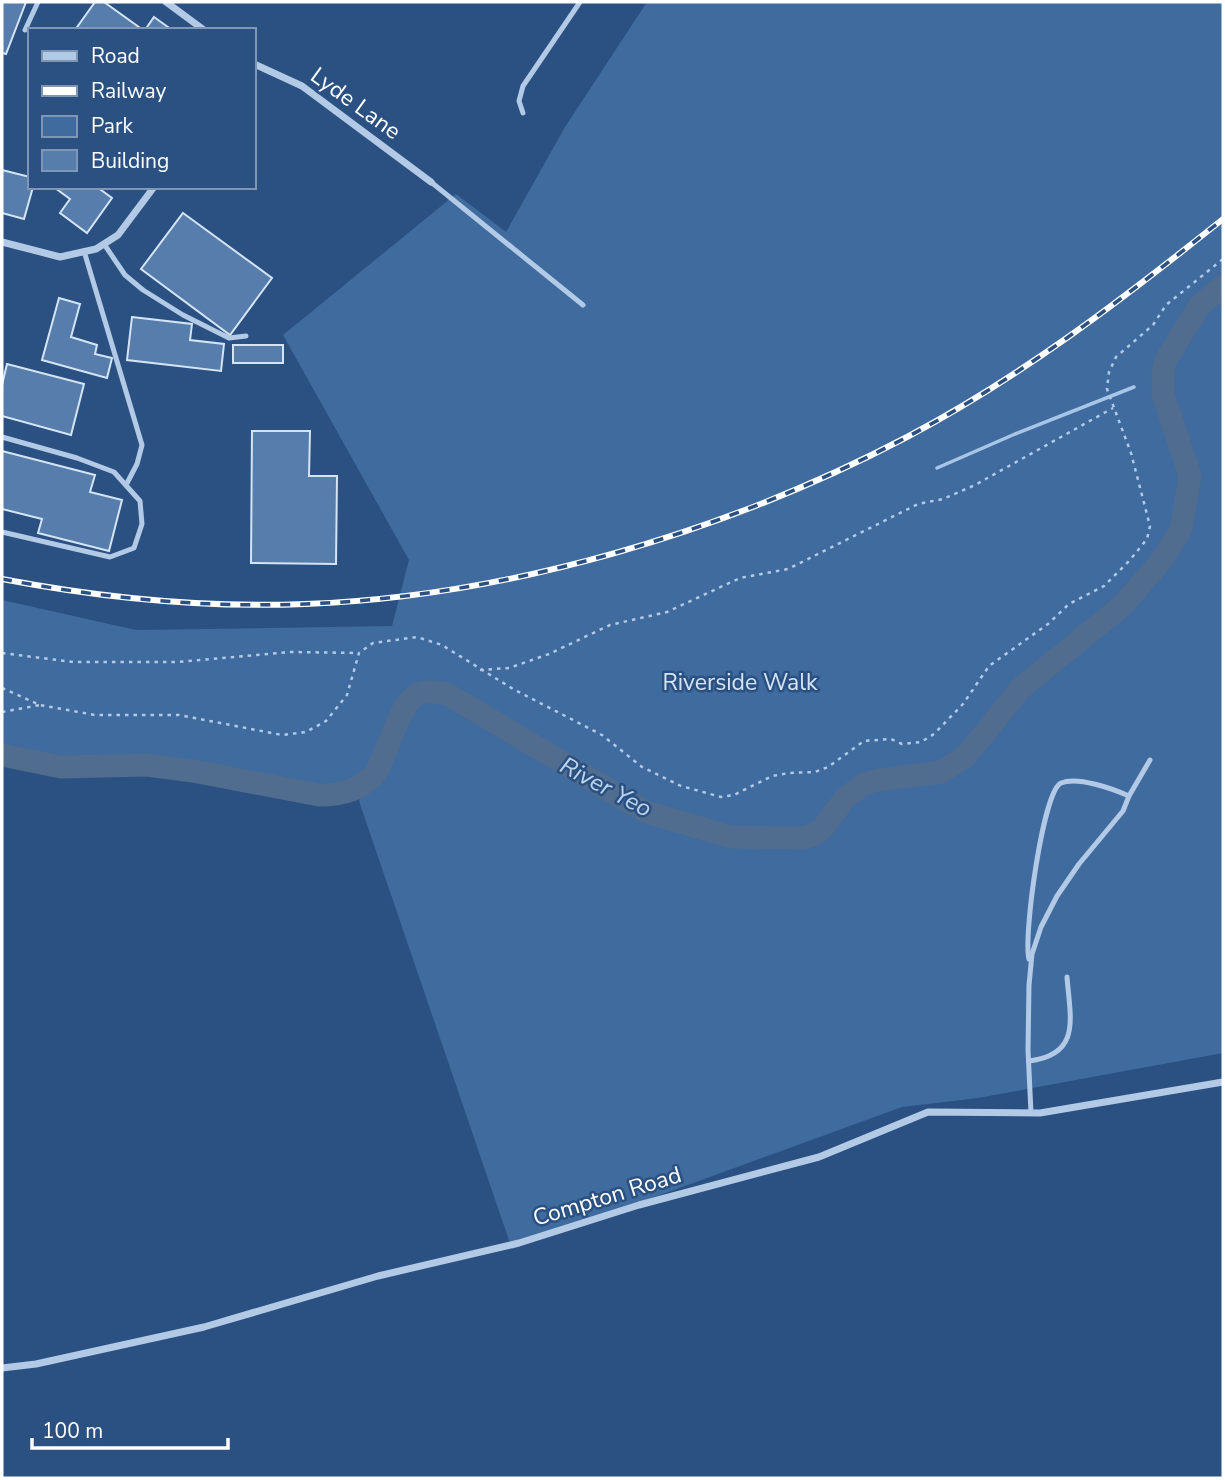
<svg xmlns="http://www.w3.org/2000/svg" width="1225" height="1480" font-family="'Nunito Sans',sans-serif">
<style>
.green{fill:#3f6b9f}
.lines{fill:none;stroke-linecap:round;stroke-linejoin:round}
.stream{stroke:#a7c5e6;stroke-width:3.5}
.river{stroke:#506c8e;stroke-width:23}
.building{fill:#567dac;stroke:#d5e4f5;stroke-width:2}
.path{stroke:#b3cae6;stroke-width:2.5;stroke-dasharray:3.5 5;stroke-linecap:butt}
.service{stroke:#b3cae6;stroke-width:5}
.minor{stroke:#b3cae6;stroke-width:7}
.rail-casing{stroke:#fff;stroke-width:6}
.rail{stroke:#2a5182;stroke-width:3.5;stroke-dasharray:10;stroke-linecap:butt}
.labels{text-anchor:middle;stroke-width:5;stroke-linejoin:round;paint-order:stroke}
.street-label{font-size:23px;fill:#fff;stroke:#2a5182}
.park-label{font-size:23px;fill:#d5e4f5;stroke:#2a5182}
.water-label{font-size:24px;font-style:italic;fill:#bed4ed;stroke:#2a5182}
</style>
<rect width="100%" height="100%" fill="#2a5182"/>
<!-- green -->
<path class="green" d="M647 2H1223V1053L978 1098 902 1107 512 1249 360 804 355 777C307 799 215 762 161 757 109 752 52 765 2 746V600L136 630 392 626 409 560 283 335 456 194 506 232 565 127Z"/>
<g class="lines">
<!-- stream -->
<polyline class="stream" points="937,468 1015,434 1134,387"/>
<!-- river -->
<path class="river" d="M2 755 61 767 147 765 193 771 319 795C342 795 362 790 377 771 383 757 389 744 394 730 407 701 413 684 449 695L646 812 731 837 803 838 815 834 823 828 845 798 864 784 878 780 941 772 965 757 1021 688 1123 605 1162 560 1181 529 1190 476 1163 394V372L1166 360 1199 306 1223 286"/>
</g>
<!-- building -->
<g class="building">
<polygon points="2,2 26,2 6,54 2,53"/>
<polygon points="95,2 104,2 143,30 75,30"/>
<polygon points="154,17 172,30 145,30"/>
<polygon points="2,170 30,177 30,187 33,187 24,219 2,213"/>
<polygon points="97,187 112,198 87,233 60,213 70,199 55,188"/>
<polygon points="183,213 272,278 230,335 141,269"/>
<polygon points="59,298 80,304 71,337 97,345 95,354 112,358 107,378 42,360"/>
<polygon points="132,317 192,324 190,340 224,344 221,371 127,360"/>
<rect x="233" y="345" width="50" height="18"/>
<polygon points="7,364 84,384 71,435 2,416 2,385"/>
<polygon points="252,431 310,431 309,476 337,476 336,564 251,563"/>
<polygon points="2,451 95,475 90,492 122,500 109,551 38,533 42,519 2,509"/>
</g>
<g class="lines">
<!-- path -->
<g class="path">
<polyline points="2,653 73,662 178,662 290,652 358,653"/>
<polyline points="480,670 509,668 549,654 610,625 667,612 740,578 788,569 918,504 943,499 975,485 1113,408"/>
<polyline points="2,688 40,705 95,715 179,715 282,735 306,732 326,721 347,695 359,653 373,643 417,637 442,645 513,689 602,735 642,767 681,786 721,797 734,795 772,776 789,773 815,772 828,767 864,741 891,739 902,744 921,742 934,734 963,704 989,666 1048,624 1069,604 1104,586 1130,560 1147,539 1150,526 1131,453 1107,389 1109,372 1116,357 1153,325 1166,305 1223,259"/>
<polyline points="2,712 40,705"/>
</g>
<!-- service -->
<g class="service">
<polyline points="25,30 38,2"/>
<polyline points="523,113 519,101 523,86 580,2"/>
<polyline points="431,182 583,305"/>
<polyline points="104,244 125,275 143,290 183,315 229,338 246,336"/>
<polyline points="84,251 142,445 137,464 126,485"/>
<polyline points="2,437 77,458 114,472 140,501 142,524 134,548 110,557 2,532"/>
<path d="M1029 959C1023 937 1043 791 1061 783 1078 776 1113 789 1129 796"/>
<path d="M1029 1061C1082 1055 1070 1017 1067 977"/>
<polyline points="1031,1113 1028,1050 1029,985 1032,954 1041,927 1057,896 1079,864 1123,811 1129,796 1150,760"/>
</g>
<!-- minor -->
<g class="minor">
<polyline points="166,2 204,30"/>
<polyline points="254,64 302,86 431,182"/>
<polyline points="2,242 60,257 96,249 118,235 154,187"/>
<polyline points="2,1368 36,1364 204,1327 378,1276 519,1243 639,1205 819,1157 928,1112 1040,1113 1223,1082"/>
</g>
<defs>
<path id="rail" d="M2 579C102 598 202 608 305 604 507 597 728 531 907 437 1021 377 1123 299 1223 219"/>
</defs>
<!-- rail casing -->
<use href="#rail" class="rail-casing"/>
<!-- rail -->
<use href="#rail" class="rail"/>
</g>
<g class="labels">
<!-- street labels -->
<g class="street-label">
<text transform="translate(356 103) rotate(36)" y="8">Lyde Lane</text>
<text transform="translate(607 1196) rotate(-17)" y="8">Compton Road</text>
</g>
<!-- park labels -->
<g class="park-label">
<text x="740" y="690">Riverside Walk</text>
</g>
<!-- water labels -->
<g class="water-label">
<text transform="translate(606 787) rotate(28)" y="8">River Yeo</text>
</g>
</g>
<!-- border -->
<rect width="1225" height="1480" fill="none" stroke="#ffffff" stroke-width="7"/>
<!-- legend -->
<rect x="28" y="28" width="228" height="161" fill="#2a5182" stroke="#7f97b4" stroke-width="2"/>
<rect x="42" y="51" width="35" height="10" fill="#b3cae6" stroke="#7f97b4" stroke-width="2"/>
<text x="91" y="63" font-size="21" fill="#ffffff">Road</text>
<rect x="42" y="86" width="35" height="10" fill="#ffffff" stroke="#7f97b4" stroke-width="2"/>
<text x="91" y="98" font-size="21" fill="#ffffff">Railway</text>
<rect x="42" y="116" width="35" height="21" fill="#3f6b9f" stroke="#7f97b4" stroke-width="2"/>
<text x="91" y="133" font-size="21" fill="#ffffff">Park</text>
<rect x="42" y="150" width="35" height="21" fill="#567dac" stroke="#7f97b4" stroke-width="2"/>
<text x="91" y="168" font-size="21" fill="#ffffff">Building</text>
<!-- scale -->
<path d="M32 1438v10h196v-10" fill="none" stroke="#ffffff" stroke-width="3.5"/>
<text x="42" y="1438" font-size="21" fill="#ffffff" stroke="#2a5182" stroke-width="5" paint-order="stroke">100 m</text>
</svg>
